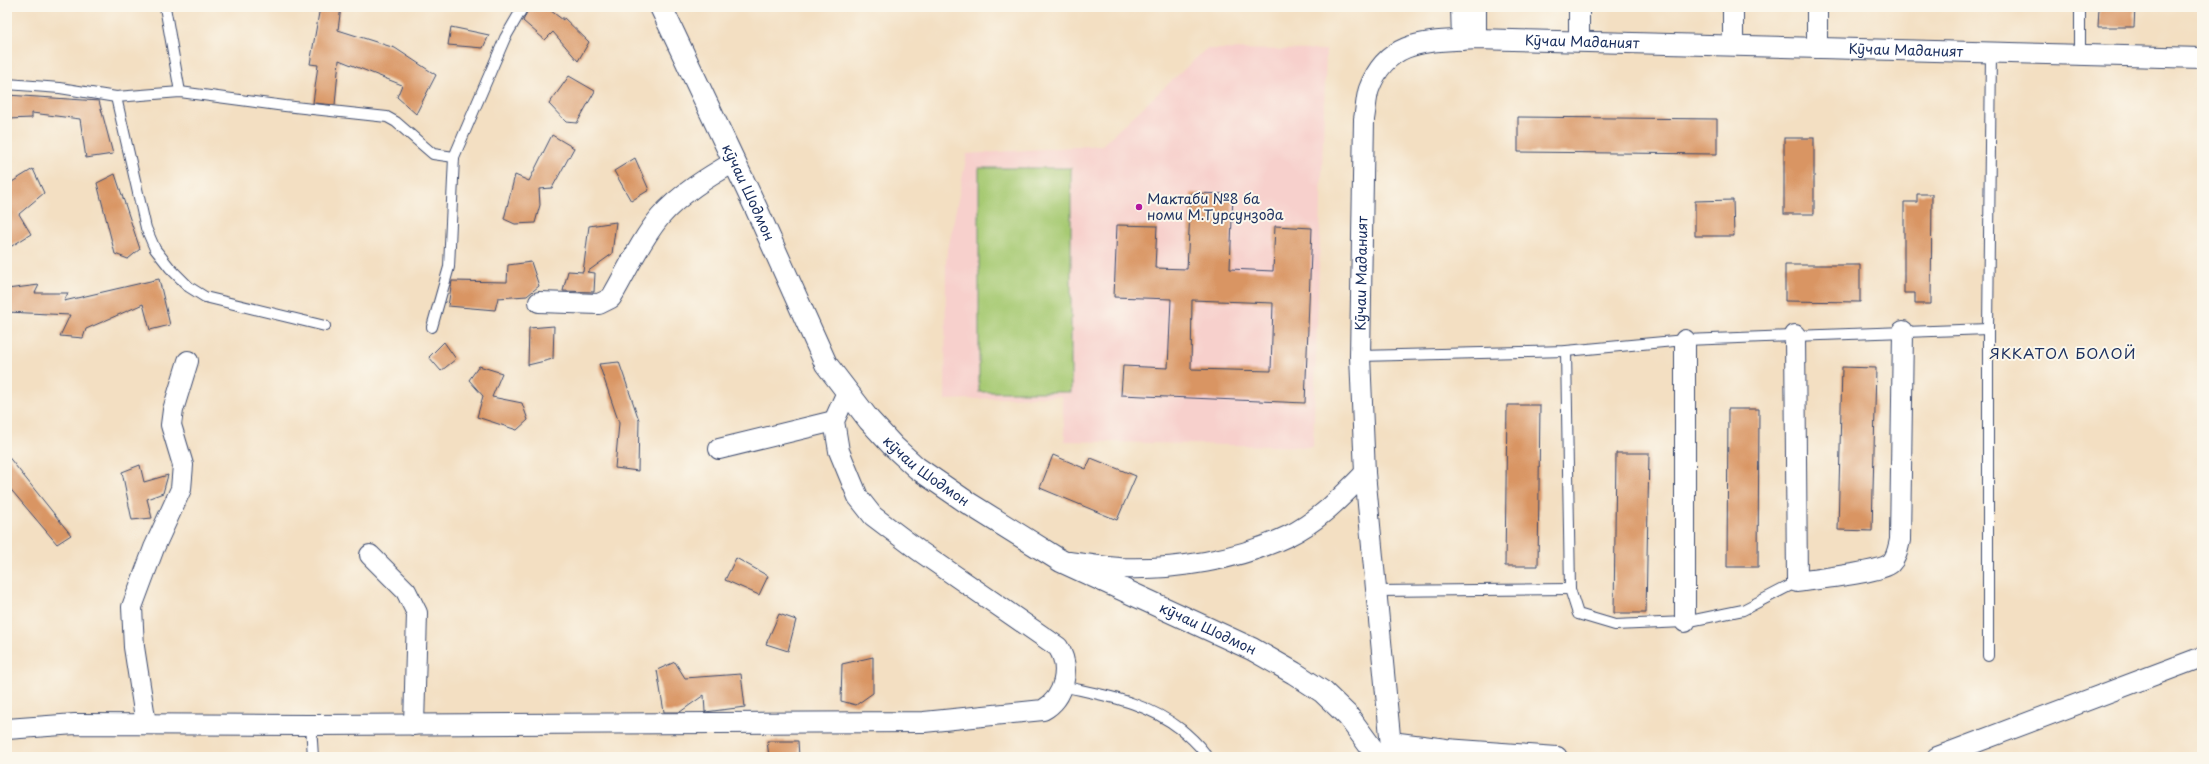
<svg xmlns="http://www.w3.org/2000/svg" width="2209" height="764" font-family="'Playpen Sans',sans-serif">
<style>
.built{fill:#f7d0cc}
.green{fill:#a7ca73;stroke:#617c68}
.building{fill:#d99564;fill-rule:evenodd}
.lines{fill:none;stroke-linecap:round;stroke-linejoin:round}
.service-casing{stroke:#3b496d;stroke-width:12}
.minor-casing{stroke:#3b496d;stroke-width:22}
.secondary-casing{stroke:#3b496d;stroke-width:24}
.service{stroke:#fff;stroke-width:10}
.minor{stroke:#fff;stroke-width:20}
.secondary{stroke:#fff;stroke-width:22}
.poi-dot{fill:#b5179e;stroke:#fbf7ec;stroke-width:1.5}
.labels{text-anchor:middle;stroke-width:4;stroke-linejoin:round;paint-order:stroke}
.street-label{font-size:14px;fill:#1b2f5e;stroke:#fbf7ec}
.poi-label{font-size:14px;fill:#1b2f5e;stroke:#fbf7ec;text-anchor:start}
.neighbourhood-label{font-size:15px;letter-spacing:1px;fill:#1b2f5e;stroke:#fbf7ec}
</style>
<rect width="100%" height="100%" fill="#fbf7ec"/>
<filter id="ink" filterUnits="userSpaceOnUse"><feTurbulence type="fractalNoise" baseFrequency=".025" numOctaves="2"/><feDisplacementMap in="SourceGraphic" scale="8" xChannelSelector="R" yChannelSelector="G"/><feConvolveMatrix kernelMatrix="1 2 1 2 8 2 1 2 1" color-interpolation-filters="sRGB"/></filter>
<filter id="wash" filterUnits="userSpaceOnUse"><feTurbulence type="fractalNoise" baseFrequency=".012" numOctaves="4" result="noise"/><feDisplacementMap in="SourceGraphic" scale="16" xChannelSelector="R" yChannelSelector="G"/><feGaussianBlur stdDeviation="0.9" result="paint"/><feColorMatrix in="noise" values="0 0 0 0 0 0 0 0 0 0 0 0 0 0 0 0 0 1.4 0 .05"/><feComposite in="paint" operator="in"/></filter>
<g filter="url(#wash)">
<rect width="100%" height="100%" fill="#f3dfc2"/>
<!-- built -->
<polygon class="built" points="1206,49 1326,50 1313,447 1065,441 1062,396 945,400 946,260 967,154 1102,145"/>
<!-- green -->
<rect class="green" x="979" y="168" width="92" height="224"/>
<g id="blocks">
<!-- building -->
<g class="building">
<polygon points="320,7 341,7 338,30 395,48 436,75 416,114 397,97 402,85 339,60 335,105 313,103 318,65 310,64"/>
<polygon points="529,7 546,7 563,20 563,17 589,42 578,61 553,32 545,40 523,21"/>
<polygon points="2099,7 2135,7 2134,27 2098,27"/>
<polygon points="451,27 489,35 483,48 448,45"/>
<polygon points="569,76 595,91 577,123 566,122 549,104"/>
<polygon points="7,95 99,101 113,154 86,158 80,119 32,113 32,118 7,119"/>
<polygon points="1518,117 1717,119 1717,154 1518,152"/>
<polygon points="552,135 574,148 552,188 539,189 540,205 535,223 515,224 504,219 515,175 529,181"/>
<rect x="1784" y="138" width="30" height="76"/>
<polygon points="635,158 649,190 631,201 614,171"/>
<polygon points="33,169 44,193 19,214 31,234 7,249 7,185"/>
<polygon points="115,174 140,249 128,259 115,254 97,183"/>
<path d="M1191 193 1233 194 1230 269 1273 271 1275 226 1312 228 1305 403 1121 395 1123 366 1168 368 1171 299 1114 297 1117 225 1157 226 1155 268 1187 269ZM1192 300 1273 303 1271 371 1191 369Z"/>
<polygon points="1917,194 1932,194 1931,304 1915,304 1915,293 1904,293 1904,202 1917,202"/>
<polygon points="1733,200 1734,236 1695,236 1695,201"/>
<polygon points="616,222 612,254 587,272 595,273 594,292 563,291 568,271 583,272 589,226"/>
<polygon points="531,262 539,286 527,296 498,298 495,310 448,306 452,281 507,282 508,265"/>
<polygon points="1785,265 1860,265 1860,302 1785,301"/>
<polygon points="159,279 170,325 150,330 143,304 86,329 83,338 60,336 70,315 7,312 7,289 39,285 35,293 68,293 64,301"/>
<polygon points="554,326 553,359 528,365 529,328"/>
<polygon points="444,342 456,359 441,371 429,357"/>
<polygon points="619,362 639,420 638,471 615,468 619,423 599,364"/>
<polygon points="479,366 502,373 492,397 522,403 528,420 517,430 477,417 483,396 469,380"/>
<polygon points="1842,367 1876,368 1872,531 1838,530"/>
<polygon points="1507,405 1540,405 1538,566 1505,566"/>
<polygon points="1728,409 1759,409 1758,567 1727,567"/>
<polygon points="1616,453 1649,453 1646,613 1614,613"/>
<polygon points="7,455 71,535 57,544 7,485"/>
<polygon points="1053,455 1086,469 1091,458 1136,476 1117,520 1040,488"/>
<polygon points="140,465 144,482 168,475 163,493 147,499 152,518 132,520 122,472"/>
<polygon points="736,558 768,576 759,595 725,580"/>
<polygon points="779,614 796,620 788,651 766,644"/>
<polygon points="873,657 873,693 856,705 841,701 842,664"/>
<polygon points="675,662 685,678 741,674 745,707 705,712 704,695 680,712 664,712 657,670"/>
<polygon points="767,741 798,741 799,757 769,757"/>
</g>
</g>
</g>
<g filter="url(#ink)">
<use href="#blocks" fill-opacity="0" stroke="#3b496d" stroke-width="1"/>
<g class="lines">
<defs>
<g id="service">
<polyline points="165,7 180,92"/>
<polyline points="2080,56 2080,7"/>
<polyline points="7,84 60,88 116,97 180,92 285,106 387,117 396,122 433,154 454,157 505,38 523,7"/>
<polyline points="116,97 146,228 155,249 170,268 189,287 205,297 325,326"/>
<polyline points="432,327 449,267 454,157"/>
<polyline points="1566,351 1570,589 1578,614 1615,625 1685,622 1743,610 1797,582"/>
<polyline points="1360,356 1566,351 1685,340 1988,329"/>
<polyline points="1375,591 1570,589"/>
<polyline points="1988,656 1988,329 1991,53"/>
<path d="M1062 686C1106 696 1145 701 1182 730 1191 738 1201 746 1207 757"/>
<polyline points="311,725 313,757"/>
</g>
<g id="minor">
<polyline points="1461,7 1462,40"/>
<polyline points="1476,7 1476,39"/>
<polyline points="1579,7 1579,41"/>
<polyline points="1733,7 1733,45"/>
<polyline points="1817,48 1817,7"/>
<path d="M539 302 599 304 611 298C627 271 640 241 660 217 680 194 708 177 734 162"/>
<path d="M1795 335 1797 582C1815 579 1880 573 1891 563 1897 557 1898 548 1900 540L1903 331"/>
<polyline points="719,449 834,421"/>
<polyline points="370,555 406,591 417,613 414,725"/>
<path d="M1069 562C1086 564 1103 567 1120 568 1175 570 1238 560 1288 536 1318 522 1342 496 1365 473"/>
<polyline points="1685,622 1685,340"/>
<polyline points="146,724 134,647 132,607 154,548 181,489 183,465 171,425 173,410 188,361"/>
<path d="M7 729 75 724 311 725 924 722 1043 710C1065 698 1071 667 1058 647L918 550 873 516 858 497 839 451 834 421 847 392"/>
<polyline points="1391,742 1446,749 1557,757"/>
<path id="s1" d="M1392 757 1365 473 1360 356 1364 119C1366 109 1366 98 1369 89 1388 37 1430 42 1476 39L2202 58"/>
<polyline points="1937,757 2202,657"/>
</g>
<g id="secondary">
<path id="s2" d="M661 7 756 208 826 364 869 420 893 446 917 468 968 503 1061 561 1252 649 1294 673 1323 692 1348 716 1378 757"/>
</g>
</defs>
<!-- service casing -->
<use href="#service" class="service-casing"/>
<!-- minor casing -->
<use href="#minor" class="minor-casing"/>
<!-- secondary casing -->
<use href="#secondary" class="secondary-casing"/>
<!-- service -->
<use href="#service" class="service"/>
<!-- minor -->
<use href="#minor" class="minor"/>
<!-- secondary -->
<use href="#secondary" class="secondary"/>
</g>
</g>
<!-- markers -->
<circle class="poi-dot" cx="1139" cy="207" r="4"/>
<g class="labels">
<!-- street labels -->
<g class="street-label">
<text dy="5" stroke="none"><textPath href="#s1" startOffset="904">Кӯчаи Маданият</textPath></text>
<text dy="5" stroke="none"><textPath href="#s1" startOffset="1228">Кӯчаи Маданият</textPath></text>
<text dy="5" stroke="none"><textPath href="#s2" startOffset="205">кӯчаи Шодмон</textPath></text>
<text dy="5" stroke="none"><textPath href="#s1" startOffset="485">Кӯчаи Маданият</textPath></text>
<text dy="5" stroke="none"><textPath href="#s2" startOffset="541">кӯчаи Шодмон</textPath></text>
<text dy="5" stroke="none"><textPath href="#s2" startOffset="865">кӯчаи Шодмон</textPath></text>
</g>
<!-- poi labels -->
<g class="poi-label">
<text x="1147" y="204">Мактаби №8 ба<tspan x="1147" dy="16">номи М.Турсунзода</tspan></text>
</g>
<!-- neighbourhood labels -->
<g class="neighbourhood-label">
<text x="2063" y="359">ЯККАТОЛ БОЛОӢ</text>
</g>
</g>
<!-- margin -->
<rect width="2209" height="764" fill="none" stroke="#fbf7ec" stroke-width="24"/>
</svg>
